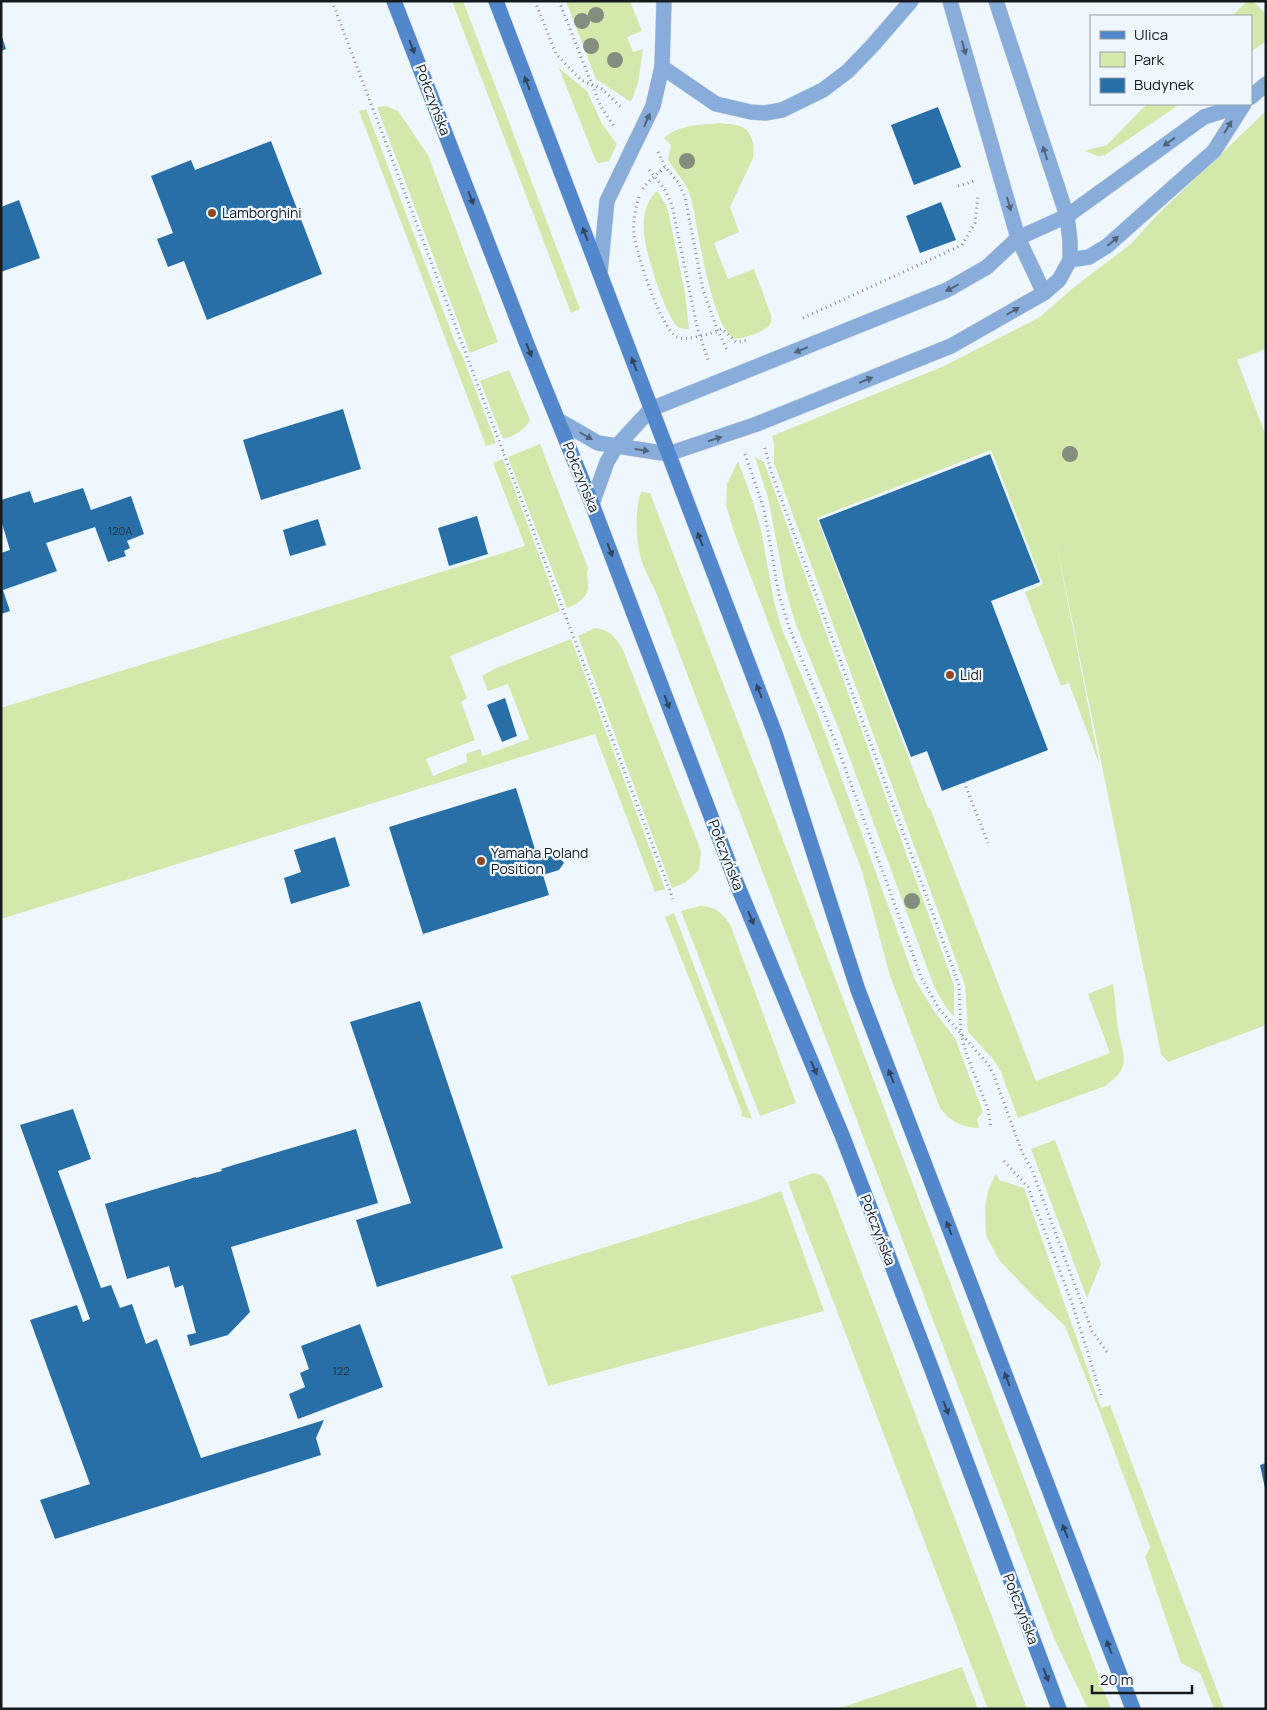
<svg xmlns="http://www.w3.org/2000/svg" width="1267" height="1710" font-family="Manrope,sans-serif">
<style>
.green{fill:#d3e9ab}
.building{fill:#286fa7}
.lines{fill:none;stroke-linecap:round;stroke-linejoin:round}
.service-casing{stroke:#ccd3da;stroke-width:16}
.minor-casing{stroke:#ccd3da;stroke-width:16}
.secondary-casing{stroke:#ccd3da;stroke-width:16}
.path{stroke:#8b9095;stroke-width:3;stroke-dasharray:1 4;stroke-linecap:butt}
.service{stroke:#89addb;stroke-width:15}
.minor{stroke:#89addb;stroke-width:15}
.secondary{stroke:#5288cb;stroke-width:15}
.tree{fill:#848e7e}
.oneway{fill:#2f4662}
.oneway2{fill:#50647c}
.poi-dot{fill:#904a23;stroke:#eef6fe;stroke-width:2}
.labels{text-anchor:middle;stroke-width:4.5;stroke-linejoin:round;paint-order:stroke}
.number-label{font-size:11px;fill:#1b2f3f}
.street-label{font-size:14px;fill:#171a1c;stroke:#eef6fe}
.poi-label{font-size:14px;fill:#171a1c;stroke:#eef6fe;text-anchor:start}
</style>
<rect width="100%" height="100%" fill="#eef6fe"/>
<!-- green -->
<g class="green">
<polygon points="452,1 463,1 580,309 571,313"/>
<polygon points="566,1 630,1 642,31 627,37 633,52 643,49 638,83 631,102 596,79"/>
<polygon points="1247,1 1253,1 1266,14 1266,41 1251,52 1251,16 1232,16"/>
<polygon points="559,68 587,91 602,124 617,144 609,161 599,163 596,161"/>
<polygon points="1147,104 1180,104 1105,155 1098,156 1084,151 1107,145"/>
<polygon points="386,106 398,111 428,155 498,342 470,353 377,107"/>
<polygon points="366,109 457,347 462,355 496,443 486,446 359,111"/>
<path d="M1266 111V349L1237 360 1266 436V1025L1168 1062 1161 1054 1054 532 1100 766 1069 683 1061 686 1025 592 1043 584 991 450 817 518 928 808H930L1036 1081 1110 1053 1088 994 1113 984C1116 999 1115 1013 1118 1027 1119 1039 1126 1054 1123 1066 1120 1075 1113 1080 1105 1086L1018 1118 1001 1072 993 1059 968 1032 965 985 774 463V443L772 436 944 366 1040 317 1073 288 1131 244 1158 214Z"/>
<path d="M720 123C726 124 734 124 740 126 753 131 755 147 753 158L730 207 739 232 714 243 728 279 754 269 771 315C771 319 772 323 769 326 764 331 739 341 733 338 711 323 698 230 692 202L687 187 668 160 671 145 664 138C680 124 700 125 720 123Z"/>
<path d="M657 191 666 205 669 215 685 293 689 329C685 329 681 329 678 327 665 316 645 251 644 233 642 219 646 200 657 191Z"/>
<path d="M509 370 530 420C524 431 514 436 503 439L480 381Z"/>
<path d="M540 444 588 568C586 574 588 579 588 585 589 597 577 604 567 608L508 457Z"/>
<polygon points="755,457 764,462 954,985 954,1017 946,1007 935,989 840,732 795,622 786,591 768,498"/>
<polygon points="503,459 560,611 450,656 467,698 461,702 475,740 426,759 433,776 467,762 466,754 480,749 483,756 529,739 508,684 488,691 482,676 494,669 571,639 665,889 655,892 595,734 1,919 1,708 525,546 493,463"/>
<path d="M738 461 752 499 761 530 774 602 782 629 821 722 915 980 934 1011 955 1038 983 1112 977 1119 979 1128C961 1127 951 1122 940 1108L890 976 862 871 734 532 726 505 727 484Z"/>
<path d="M641 492 650 493 780 832 1111 1709H1088L1054 1638 657 595C652 584 646 573 642 562 636 541 634 513 641 492Z"/>
<path d="M595 628C611 630 615 637 623 650L701 851 699 870 686 882 672 888 578 636Z"/>
<path d="M700 906C715 906 721 912 730 924L796 1103 760 1116 681 911Z"/>
<polygon points="674,913 752,1119 741,1116 742,1112 665,917"/>
<polygon points="1055,1140 1101,1264 1087,1298 1031,1149"/>
<polygon points="814,1173 823,1176 830,1189 1027,1709 988,1709 788,1182"/>
<polygon points="996,1173 999,1180 1024,1188 1101,1408 1110,1405 1224,1709 1214,1709 1200,1673 1181,1663 1145,1557 1150,1547 1099,1410 1065,1326 1033,1296 999,1260 986,1235 985,1208 988,1191"/>
<polygon points="781,1191 824,1311 548,1386 511,1276 755,1201"/>
<polygon points="962,1667 978,1709 837,1709"/>
</g>
<!-- building -->
<g class="building">
<polygon points="1,34 6,49 1,51"/>
<polygon points="938,107 961,167 914,185 891,125"/>
<polygon points="271,141 322,274 207,320 184,261 168,267 157,239 173,233 151,176 191,160 195,170"/>
<polygon points="19,200 40,258 1,272 1,207"/>
<polygon points="941,202 956,240 920,253 906,216"/>
<polygon points="343,409 361,469 261,500 243,440"/>
<polygon points="990,454 1040,582 991,601 1048,750 942,791 927,751 911,757 819,520"/>
<polygon points="83,488 91,510 131,496 144,534 127,541 130,548 124,551 126,556 108,562 95,527 46,543 57,571 3,590 10,611 1,614 1,553 10,550 1,520 1,500 30,491 34,503"/>
<polygon points="477,516 488,554 449,566 438,528"/>
<polygon points="318,519 326,545 290,556 283,530"/>
<polygon points="505,698 517,736 502,742 487,705"/>
<polygon points="516,788 538,859 554,854 560,858 564,863 559,870 543,875 549,895 423,934 389,827"/>
<polygon points="335,837 350,886 291,904 284,878 301,872 294,850"/>
<polygon points="420,1001 503,1248 377,1287 356,1220 411,1203 350,1022"/>
<polygon points="73,1109 91,1159 58,1171 101,1288 111,1285 120,1308 132,1304 146,1344 157,1339 201,1458 324,1420 316,1438 321,1455 55,1539 40,1500 90,1484 30,1320 77,1305 83,1322 90,1319 20,1125"/>
<polygon points="356,1129 378,1203 231,1247 250,1312 228,1335 190,1346 187,1335 196,1333 183,1285 175,1288 169,1266 127,1279 105,1204 196,1177 196,1178 222,1171 221,1169 237,1164"/>
<polygon points="360,1324 383,1387 298,1419 289,1394 305,1387 300,1373 309,1369 301,1346"/>
<polygon points="1266,1463 1266,1488 1265,1488 1260,1465"/>
</g>
<g class="lines">
<defs>
<g id="service">
<polyline points="950,1 1018,238 1044,293"/>
<polyline points="662,67 716,104 751,112 765,113 782,110 823,90 848,71 873,45 911,1"/>
<polyline points="1251,97 1266,84"/>
<polyline points="1070,260 1089,257 1107,246 1214,151 1244,104"/>
<polyline points="600,273 607,201 653,106 662,67 664,1"/>
<polyline points="651,409 947,290 987,267 1018,238 1067,216 1204,117 1242,105"/>
<polyline points="668,454 757,424 951,346 1044,293 1059,280 1070,260 1070,241 1067,216 996,1"/>
</g>
<g id="minor">
<polyline points="558,420 598,443 668,454"/>
<polyline points="592,504 607,462 616,447 651,409"/>
</g>
<g id="secondary">
<polyline points="394,1 528,347 592,504 736,882 842,1135 929,1362 1059,1709"/>
<polyline points="496,1 776,736 858,990 1133,1709"/>
</g>
</defs>
<!-- service casing -->
<use href="#service" class="service-casing"/>
<!-- minor casing -->
<use href="#minor" class="minor-casing"/>
<!-- secondary casing -->
<use href="#secondary" class="secondary-casing"/>
<!-- path -->
<g class="path">
<polyline points="332,1 673,899"/>
<polyline points="535,1 556,54 581,80 602,89 623,109"/>
<polyline points="559,1 600,105 615,128"/>
<polyline points="658,152 665,167 678,182 685,197 703,290 718,331 728,352"/>
<polyline points="649,170 664,188 672,205 697,327 708,360"/>
<polyline points="958,186 975,181"/>
<polyline points="643,189 648,182 665,167"/>
<path d="M639 197C635 209 633 222 634 235 637 255 660 327 677 337 685 342 714 333 722 329L736 342 749 340"/>
<polyline points="803,318 962,245 975,223 978,195"/>
<polyline points="765,448 771,471 959,985 961,1034 966,1053 988,1109 991,1128"/>
<polyline points="745,454 764,509 779,595 789,627 836,743 921,977 939,1009 987,1063 993,1073 1022,1152 1032,1170 1092,1331 1109,1355"/>
<polyline points="964,782 988,843"/>
<polyline points="1004,1161 1028,1187 1073,1306 1102,1398"/>
</g>
<!-- service -->
<use href="#service" class="service"/>
<!-- minor -->
<use href="#minor" class="minor"/>
<!-- secondary -->
<use href="#secondary" class="secondary"/>
</g>
<!-- trees -->
<g class="tree">
<circle cx="596" cy="15" r="8"/>
<circle cx="582" cy="21" r="8"/>
<circle cx="591" cy="46" r="8"/>
<circle cx="615" cy="60" r="8"/>
<circle cx="687" cy="161" r="8"/>
<circle cx="1070" cy="454" r="8"/>
<circle cx="912" cy="901" r="8"/>
</g>
<!-- one-way arrows -->
<defs><path id="oneway-solid" d="M-6-.8H1V-3.2L6.5 0L1 3.2V.8H-6Z" transform="scale(1.25)"/></defs>
<g class="oneway">
<use href="#oneway-solid" transform="translate(412 47) rotate(69)"/>
<use href="#oneway-solid" transform="translate(527 83) rotate(-111)"/>
<use href="#oneway-solid" transform="translate(471 198) rotate(69)"/>
<use href="#oneway-solid" transform="translate(585 234) rotate(-111)"/>
<use href="#oneway-solid" transform="translate(529 350) rotate(68)"/>
<use href="#oneway-solid" transform="translate(634 364) rotate(-111)"/>
<use href="#oneway-solid" transform="translate(700 539) rotate(-111)"/>
<use href="#oneway-solid" transform="translate(610 550) rotate(69)"/>
<use href="#oneway-solid" transform="translate(759 691) rotate(-111)"/>
<use href="#oneway-solid" transform="translate(667 702) rotate(69)"/>
<use href="#oneway-solid" transform="translate(751 918) rotate(67)"/>
<use href="#oneway-solid" transform="translate(814 1068) rotate(67)"/>
<use href="#oneway-solid" transform="translate(891 1076) rotate(-111)"/>
<use href="#oneway-solid" transform="translate(949 1228) rotate(-111)"/>
<use href="#oneway-solid" transform="translate(1007 1379) rotate(-111)"/>
<use href="#oneway-solid" transform="translate(946 1408) rotate(69)"/>
<use href="#oneway-solid" transform="translate(1065 1531) rotate(-111)"/>
<use href="#oneway-solid" transform="translate(1109 1647) rotate(-111)"/>
<use href="#oneway-solid" transform="translate(1046 1675) rotate(69)"/>
</g>
<g class="oneway2">
<use href="#oneway-solid" transform="translate(964 48) rotate(74)"/>
<use href="#oneway-solid" transform="translate(647 120) rotate(-66)"/>
<use href="#oneway-solid" transform="translate(1228 127) rotate(-58)"/>
<use href="#oneway-solid" transform="translate(1169 142) rotate(144)"/>
<use href="#oneway-solid" transform="translate(1045 153) rotate(-108)"/>
<use href="#oneway-solid" transform="translate(1009 204) rotate(74)"/>
<use href="#oneway-solid" transform="translate(1113 241) rotate(-41)"/>
<use href="#oneway-solid" transform="translate(952 288) rotate(152)"/>
<use href="#oneway-solid" transform="translate(1013 311) rotate(-30)"/>
<use href="#oneway-solid" transform="translate(801 350) rotate(158)"/>
<use href="#oneway-solid" transform="translate(866 380) rotate(-22)"/>
<use href="#oneway-solid" transform="translate(586 436) rotate(30)"/>
<use href="#oneway-solid" transform="translate(715 439) rotate(-18)"/>
<use href="#oneway-solid" transform="translate(642 450) rotate(8)"/>
</g>
<!-- markers -->
<g class="poi-dot">
<circle cx="212" cy="213" r="5"/>
<circle cx="950" cy="675" r="5"/>
<circle cx="481" cy="861" r="5"/>
</g>
<g class="labels">
<!-- number labels -->
<g class="number-label">
<text x="120" y="535">120A</text>
<text x="341" y="1375">122</text>
</g>
<!-- street labels -->
<g class="street-label">
<text transform="translate(433 100) rotate(69)" y="5">Połczyńska</text>
<text transform="translate(581 477) rotate(68)" y="5">Połczyńska</text>
<text transform="translate(726 855) rotate(69)" y="5">Połczyńska</text>
<text transform="translate(878 1230) rotate(69)" y="5">Połczyńska</text>
<text transform="translate(1021 1609) rotate(69)" y="5">Połczyńska</text>
</g>
<!-- poi labels -->
<g class="poi-label">
<text x="222" y="218">Lamborghini</text>
<text x="960" y="680">Lidl</text>
<text x="491" y="858">Yamaha Poland<tspan x="491" dy="16">Position</tspan></text>
</g>
</g>
<!-- border -->
<rect width="1267" height="1710" fill="none" stroke="#171a1c" stroke-width="5"/>
<!-- legend -->
<rect x="1090" y="15" width="162" height="90" fill="#eef6fe" stroke="#989ea4"/>
<rect x="1100" y="31" width="25" height="8" fill="#5288cb" stroke="#989ea4"/>
<text x="1134" y="40" font-size="15" fill="#171a1c">Ulica</text>
<rect x="1100" y="52" width="25" height="15" fill="#d3e9ab" stroke="#989ea4"/>
<text x="1134" y="65" font-size="15" fill="#171a1c">Park</text>
<rect x="1100" y="78" width="25" height="15" fill="#286fa7" stroke="#989ea4"/>
<text x="1134" y="90" font-size="15" fill="#171a1c">Budynek</text>
<!-- scale -->
<path d="M1092 1685v8h100v-8" fill="none" stroke="#171a1c" stroke-width="2.5"/>
<text x="1100" y="1685" font-size="15" fill="#171a1c" stroke="#eef6fe" stroke-width="4" paint-order="stroke">20 m</text>
</svg>
